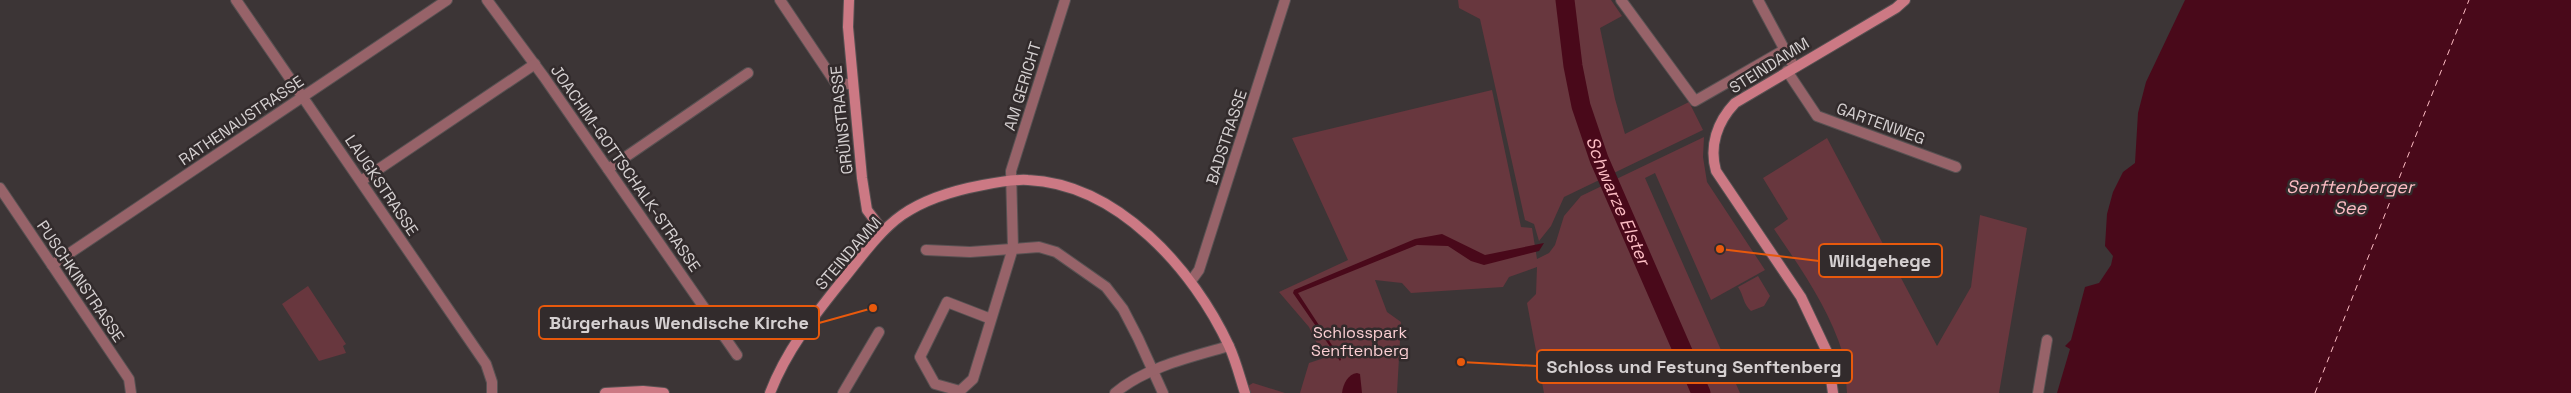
<svg xmlns="http://www.w3.org/2000/svg" width="2571" height="393" font-family="'Space Grotesk',sans-serif">
<style>
.green{fill:#68373e}
.water{fill:#49091a}
.lines{fill:none;stroke-linecap:round;stroke-linejoin:round}
.river{stroke:#49091a;stroke-width:19}
.ferry{stroke:#fcbcc3;stroke-width:1;stroke-dasharray:6 5;stroke-linecap:butt}
.street-casing{stroke:#585152;stroke-width:12}
.secondary-casing{stroke:#585152;stroke-width:12}
.street{stroke:#976369;stroke-width:10}
.secondary{stroke:#cc7984;stroke-width:10}
.labels{text-anchor:middle;stroke-width:5;stroke-linejoin:round;paint-order:stroke}
.street-label{font-size:16px;fill:#d5d0d1;stroke:#322b2c}
.park-label{font-size:16px;fill:#fcd0d4;stroke:#322b2c}
.water-label{font-size:18px;font-style:italic;fill:#fcbcc3;stroke:#322b2c}
.leader{fill:none;stroke:#e8590c;stroke-width:2}
.callout-dot{fill:#e8590c;stroke:#322b2c;stroke-width:2}
.callout{fill:#322b2c;stroke:#e8590c;stroke-width:2}
.callout-label{font-size:18px;text-anchor:middle;font-weight:bold;fill:#d5d0d1}
</style>
<rect width="100%" height="100%" fill="#3c3536"/>
<!-- green -->
<g class="green">
<polygon points="1458,0 1611,0 1622,16 1600,28 1615,99 1625,134 1689,102 1703,130 1564,197 1551,226 1539,241 1534,224 1525,220 1480,19 1459,8"/>
<polygon points="1492,90 1521,227 1532,228 1537,259 1549,253 1555,245 1564,216 1581,196 1704,137 1703,157 1707,182 1765,270 1711,300 1655,173 1645,178 1740,393 1544,393 1527,303 1536,294 1537,267 1509,277 1503,287 1411,293 1402,283 1375,280 1387,312 1401,322 1397,393 1300,393 1309,363 1324,358 1309,327 1279,292 1348,260 1292,138"/>
<path d="M1827 138 1937 346 1971 287 1980 215 2027 228 1999 393H1847C1846 381 1846 366 1843 354 1829 308 1801 269 1774 229L1788 219 1763 178Z"/>
<path d="M1758 276 1770 296 1764 306 1751 311C1743 304 1744 296 1738 287Z"/>
<polygon points="308,286 346,344 343,346 346,353 319,361 282,304"/>
<polygon points="1253,383 1285,393 1250,393 1248,386"/>
</g>
<!-- water -->
<g class="water">
<polygon points="2185,0 2571,0 2571,393 2057,393 2070,349 2065,346 2071,340 2085,287 2099,283 2111,265 2113,256 2105,246 2107,214 2113,192 2123,172 2135,163 2138,113 2146,82"/>
<polygon points="1442,234 1485,255 1544,243 1539,251 1484,265 1471,261 1448,246 1417,245 1298,293 1341,359 1340,361 1293,293 1294,290 1415,239"/>
<path d="M1357 373 1360 374 1362 393H1342C1343 384 1348 374 1357 373Z"/>
</g>
<g class="lines">
<!-- river -->
<path class="river" id="s1" d="M1565 0 1573 66 1581 106 1599 159 1701 393"/>
<!-- ferry -->
<polyline class="ferry" points="2315,393 2469,0"/>
<defs>
<g id="street">
<polyline points="236,0 486,364 492,382 492,393"/>
<polyline points="487,0 544,77 737,355"/>
<polyline points="780,0 835,82 839,84 852,84"/>
<polyline points="1621,0 1695,101 1784,50"/>
<polyline points="1758,0 1794,67"/>
<polyline points="1787,71 1817,116 1956,167"/>
<polyline points="608,169 748,73"/>
<polyline points="361,181 535,64"/>
<polyline points="0,188 129,379 131,393"/>
<polyline points="926,250 970,252 1039,247 1056,252 1106,287 1123,309 1138,338 1163,393"/>
<polyline points="52,265 447,0"/>
<polyline points="1191,281 1199,270 1285,0"/>
<polyline points="991,319 947,302 920,357 935,384 960,391 973,379 1013,248 1011,171 1065,0"/>
<polyline points="843,393 879,332"/>
<path d="M1115 393C1146 367 1191 357 1229 346"/>
<polyline points="2038,393 2047,340"/>
</g>
<g id="secondary">
<polyline points="849,0 848,27 862,178 867,210 883,231"/>
<polyline points="605,393 643,391 664,393"/>
<path d="M770 393C786 351 813 317 841 282 860 259 878 232 902 215 925 199 956 190 983 185 998 182 1013 179 1028 180 1118 184 1194 270 1229 346 1236 361 1240 378 1245 393"/>
<path d="M1833 393 1827 352 1801 297 1716 171C1709 146 1717 122 1735 103L1896 8 1905 0"/>
</g>
</defs>
<!-- street casing -->
<use href="#street" class="street-casing"/>
<!-- secondary casing -->
<use href="#secondary" class="secondary-casing"/>
<!-- street -->
<use href="#street" class="street"/>
<!-- secondary -->
<use href="#secondary" class="secondary"/>
</g>
<g class="labels">
<!-- street labels -->
<g class="street-label">
<text transform="translate(1769 65) rotate(-32)" y="6">STEINDAMM</text>
<text transform="translate(1022 86) rotate(-73)" y="6">AM GERICHT</text>
<text transform="translate(241 120) rotate(-34)" y="6">RATHENAUSTRASSE</text>
<text transform="translate(841 120) rotate(-96)" y="6">GRÜNSTRASSE</text>
<text transform="translate(1881 123) rotate(20)" y="6">GARTENWEG</text>
<text transform="translate(1226 137) rotate(-72)" y="6">BADSTRASSE</text>
<text transform="translate(626 168) rotate(55)" y="6">JOACHIM-GOTTSCHALK-STRASSE</text>
<text transform="translate(382 185) rotate(56)" y="6">LAUGKSTRASSE</text>
<text transform="translate(848 253) rotate(-49)" y="6">STEINDAMM</text>
<text transform="translate(81 281) rotate(56)" y="6">PUSCHKINSTRASSE</text>
</g>
<!-- park labels -->
<g class="park-label">
<text x="1360" y="338">Schlosspark<tspan x="1360" dy="18">Senftenberg</tspan></text>
</g>
<!-- water labels -->
<g class="water-label">
<text x="2350" y="193">Senftenberger<tspan x="2350" dy="21">See</tspan></text>
<text dy="6" stroke="none"><textPath href="#s1" startOffset="209">Schwarze Elster</textPath></text>
</g>
</g>
<!-- callouts -->
<path class="leader" d="M1720 249L1819 261M873 308L819 323M1461 362L1537 366"/>
<g class="callout-dot">
<circle cx="1720" cy="249" r="5"/>
<circle cx="873" cy="308" r="5"/>
<circle cx="1461" cy="362" r="5"/>
</g>
<g class="callout">
<rect x="1819" y="244" width="123" height="33" rx="5"/>
<rect x="539" y="306" width="280" height="33" rx="5"/>
<rect x="1537" y="350" width="315" height="33" rx="5"/>
</g>
<g class="callout-label">
<text x="1880" y="267">Wildgehege</text>
<text x="679" y="329">Bürgerhaus Wendische Kirche</text>
<text x="1694" y="373">Schloss und Festung Senftenberg</text>
</g>
</svg>
